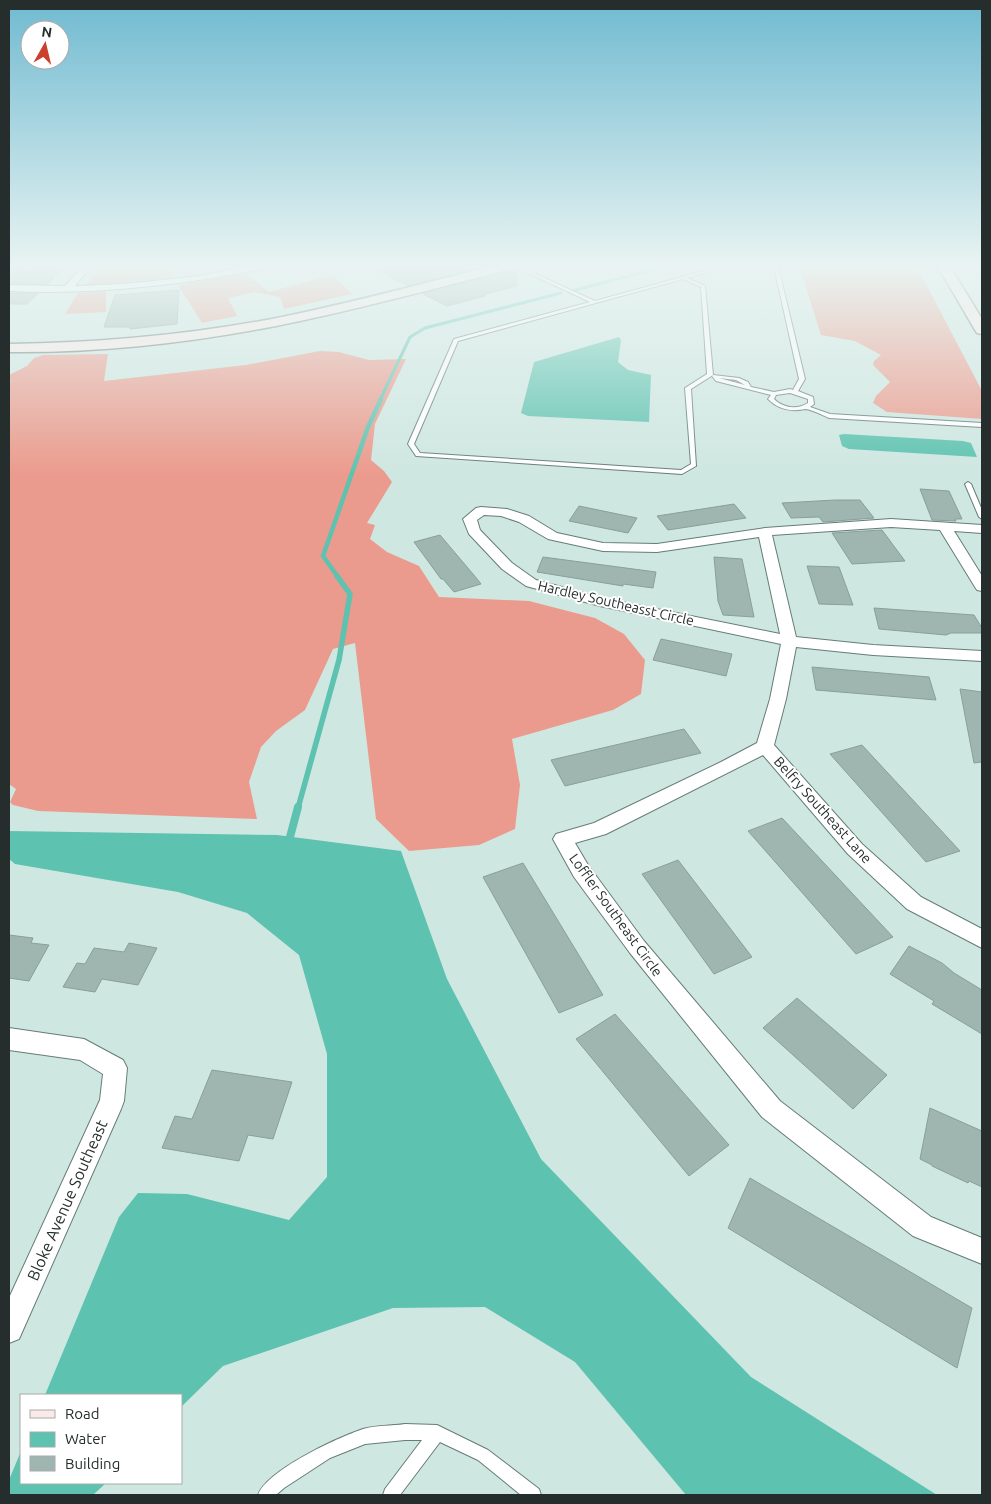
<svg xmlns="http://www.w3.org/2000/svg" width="991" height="1504" font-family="Ubuntu,sans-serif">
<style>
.forest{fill:#eb9b8d}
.water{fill:#5dc2af}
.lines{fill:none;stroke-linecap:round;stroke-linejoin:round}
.stream-far3{stroke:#5dc2af;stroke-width:3}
.stream-far2{stroke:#5dc2af;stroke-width:4.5}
.stream-far1{stroke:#5dc2af;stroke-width:5.5}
.stream{stroke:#5dc2af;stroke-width:8}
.building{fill:#9eb5b0;stroke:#899f9a}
.lane-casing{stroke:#667c77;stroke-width:2}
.street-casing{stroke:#667c77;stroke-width:2}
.secondary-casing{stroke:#667c77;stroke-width:3}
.lane{fill:#fff;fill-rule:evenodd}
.street{fill:#fff;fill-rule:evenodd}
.secondary{fill:#fae9e6;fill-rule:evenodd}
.labels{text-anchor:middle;stroke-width:4;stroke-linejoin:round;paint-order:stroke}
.street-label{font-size:14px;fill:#252e2c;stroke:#fff}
.near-street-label{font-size:16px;fill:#252e2c;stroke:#fff}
</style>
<rect width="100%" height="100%" fill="#cfe7e1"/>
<!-- forest -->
<g class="forest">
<polygon points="128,265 171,265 174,278 87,285 99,267"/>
<polygon points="799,265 916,265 982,391 982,419 887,412 873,403 876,396 890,382 873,365 874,361 881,355 855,341 821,335"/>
<polygon points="245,273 269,292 332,275 352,294 284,309 280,297 254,292 228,298 237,316 202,323 178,285"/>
<polygon points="106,291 106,312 65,314 78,293"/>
<polygon points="320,351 339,352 369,360 406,359 375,424 371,460 384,471 392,482 367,523 375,525 370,539 387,552 419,566 439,597 529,601 595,618 624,634 645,660 641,694 613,710 512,739 520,785 515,829 479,845 409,851 376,819 355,643 333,649 305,710 276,731 261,747 249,782 257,819 38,811 13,805 10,802 16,789 9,784 9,383 11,381 9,379 9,375 27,366 34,358 43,355 108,354 104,381 246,365"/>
</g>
<!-- water -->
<g class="water">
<polygon points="619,337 621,340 618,362 628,370 651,375 649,422 528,416 521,413 534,362"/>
<polygon points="844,434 963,441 971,443 977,457 849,449 842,446 839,435"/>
<polygon points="9,831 277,835 401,851 447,979 541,1159 751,1377 937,1495 686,1495 575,1362 485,1307 393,1308 223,1366 181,1407 181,1395 45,1395 119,1217 138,1193 187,1194 289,1220 327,1177 327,1054 299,955 247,913 178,892 15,864 9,859"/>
<polygon points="21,1451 21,1483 106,1483 93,1495 9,1495 9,1480"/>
</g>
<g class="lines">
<!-- stream-far3 -->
<g class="stream-far3">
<polyline points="575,290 672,265"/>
<polyline points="380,400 410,337 425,328 561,293"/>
</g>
<!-- stream-far2 -->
<polyline class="stream-far2" points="338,577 323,556 368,427 381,399"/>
<!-- stream-far1 -->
<polyline class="stream-far1" points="298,808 339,660 350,594 337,576"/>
<!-- stream -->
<polyline class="stream" points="290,837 298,807"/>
</g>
<!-- building -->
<g class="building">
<polygon points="44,265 66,265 48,284 9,283 9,269 35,270"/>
<polygon points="369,265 491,265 408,286"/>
<polygon points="516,270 517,286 482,295 485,296 447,306 423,294"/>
<polygon points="179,290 177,324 130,329 130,327 104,327 115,295"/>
<polygon points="9,293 38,294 27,304 9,304"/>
<polygon points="920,489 949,491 962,519 955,519 956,521 932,520"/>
<polygon points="835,500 860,500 874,518 823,522 819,517 791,518 782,503"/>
<polygon points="734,504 746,518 668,530 657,516"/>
<polygon points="579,506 637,518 628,533 569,521"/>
<polygon points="882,530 905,561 852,564 832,533"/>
<polygon points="440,535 478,580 481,584 454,592 443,579 441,579 414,542"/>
<polygon points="543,557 656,572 653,588 623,584 623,586 537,572"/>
<polygon points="714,557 742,559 754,617 723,615 718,601"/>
<polygon points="807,566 839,567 853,605 819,604"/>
<polygon points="874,608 974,615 982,628 982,633 951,633 946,635 879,629"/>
<polygon points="661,639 732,654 726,676 653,660"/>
<polygon points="812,667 929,677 936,700 816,690"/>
<polygon points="960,689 982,692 982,762 974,763"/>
<polygon points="684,729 701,753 565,786 551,760"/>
<polygon points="862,745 960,851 926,862 830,754"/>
<polygon points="782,818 893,937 856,954 748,831"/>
<polygon points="678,860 752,957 714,974 642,874"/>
<polygon points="523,863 603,995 559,1013 483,877"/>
<polygon points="9,935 33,938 31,943 49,945 29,981 9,978"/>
<polygon points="129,943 157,948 138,985 102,979 95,992 63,987 77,963 85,964 94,948 124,952"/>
<polygon points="909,946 942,963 954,973 982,990 982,1034 932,1004 934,1001 890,974"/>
<polygon points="797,998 887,1075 853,1109 763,1028"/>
<polygon points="615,1014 729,1145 689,1176 576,1039"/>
<polygon points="212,1070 292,1082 273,1139 248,1135 239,1161 162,1148 175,1116 192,1119"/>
<polygon points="930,1108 982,1131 982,1187 969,1181 968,1183 932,1166 932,1165 920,1159"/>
<polygon points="750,1178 972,1308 957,1368 728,1228"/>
</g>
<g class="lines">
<defs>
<g id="lane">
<path d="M511 265H516L595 301 725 265H731L687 278 705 286 713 375 691 389 696 466 682 474 416 456 408 444 454 339 590 302ZM683 279 701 287 707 374 685 388 691 464 681 470 420 453 414 444 458 341Z"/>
<path d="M770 265 778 266 805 379 798 391 813 397 814 404 810 407 830 414 982 423V427L829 418C822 415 813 410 806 409 803 409 801 410 798 410 786 411 776 407 768 399L771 395 716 381 712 376 713 375 739 378 748 382 751 387 774 392 790 389 793 390 799 379 774 267ZM719 378 736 380 745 385ZM790 393 808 399V403C797 410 783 408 774 399L776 395Z"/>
<polygon points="968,482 971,484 982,510 982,519 979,517 965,484"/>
<path d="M405 1424 437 1425 488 1450 539 1489 541 1495H521L478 1460 440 1442 400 1495H383L385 1489 422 1440H405L365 1444 330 1458 284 1488 276 1495H258C267 1470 337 1438 363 1429 376 1425 392 1426 405 1424Z"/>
</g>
<g id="street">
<path d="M84 265H92L75 286C118 285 161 281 204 275 228 271 253 263 276 265L272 267C185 285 98 295 9 291V285L65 286Z"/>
<path d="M481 507 507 509 529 516 557 533 603 543 657 544 765 528 891 519 982 525V533L954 531 982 576V591L977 590 975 587 940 530 891 527 772 535 796 637 873 645 982 651V661L873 655 796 647 786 699 774 745 862 844 921 897 982 929V948L907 909 848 854 763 755 606 834 575 843 588 865 644 941 780 1101 931 1217 982 1238V1264L913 1236 762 1117 630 953 574 877 553 839 556 834 594 823 721 762 757 743 770 699 781 644 600 606 526 586 502 569 469 534 463 519 476 508ZM484 515 501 516 519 522 548 539 603 551 657 552 759 537 780 634 602 598 536 580 512 563 480 530 477 520Z"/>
<polygon points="9,1028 84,1039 123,1060 127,1068 124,1101 121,1109 19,1339 9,1343 9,1298 100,1100 103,1074 80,1060 9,1050"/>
</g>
<g id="secondary">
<path d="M498 265H517L515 268C436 288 357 310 276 326 188 343 98 353 9 352V344C99 343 188 335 277 318 351 303 424 283 498 265Z"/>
<polygon points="937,265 949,265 982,319 982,334 977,333 975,330"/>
</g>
</defs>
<!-- lane casing -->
<use href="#lane" class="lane-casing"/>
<!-- street casing -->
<use href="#street" class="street-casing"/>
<!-- secondary casing -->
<use href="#secondary" class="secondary-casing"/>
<!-- lane -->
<use href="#lane" class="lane"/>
<!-- street -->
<use href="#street" class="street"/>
<!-- secondary -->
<use href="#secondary" class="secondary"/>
</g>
<!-- sky -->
<linearGradient id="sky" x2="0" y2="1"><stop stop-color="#70bad1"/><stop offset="0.56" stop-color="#e9f4f2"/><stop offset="1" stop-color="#e9f4f2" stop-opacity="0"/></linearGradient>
<rect width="991" height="475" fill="url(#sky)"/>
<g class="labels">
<!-- street labels -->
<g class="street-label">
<text transform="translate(616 603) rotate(13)" y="5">Hardley Southeasst Circle</text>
<text transform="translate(823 810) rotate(48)" y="5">Belfry Southeast Lane</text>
<text transform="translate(616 915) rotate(54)" y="5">Loffler Southeast Circle</text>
</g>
<!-- near-street labels -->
<g class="near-street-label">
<text transform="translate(67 1200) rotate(-66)" y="6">Bloke Avenue Southeast</text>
</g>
</g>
<!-- border -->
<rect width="991" height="1504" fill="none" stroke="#252e2c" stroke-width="20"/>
<!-- legend -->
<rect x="20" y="1394" width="162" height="90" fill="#ffffff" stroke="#a8abab"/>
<rect x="30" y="1410" width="25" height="8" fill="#fae9e6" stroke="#a8abab"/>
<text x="65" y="1419" font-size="15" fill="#252e2c">Road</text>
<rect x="30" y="1432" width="25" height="15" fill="#5dc2af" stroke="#a8abab"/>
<text x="65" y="1444" font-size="15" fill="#252e2c">Water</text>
<rect x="30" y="1456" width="25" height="15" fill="#9eb5b0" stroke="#a8abab"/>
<text x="65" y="1469" font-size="15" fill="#252e2c">Building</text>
<!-- north arrow -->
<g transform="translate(45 45) rotate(8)"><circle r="24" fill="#ffffff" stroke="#a8abab"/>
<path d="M0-4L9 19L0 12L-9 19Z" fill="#cc402e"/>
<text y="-8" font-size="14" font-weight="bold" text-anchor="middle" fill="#252e2c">N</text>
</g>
</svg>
